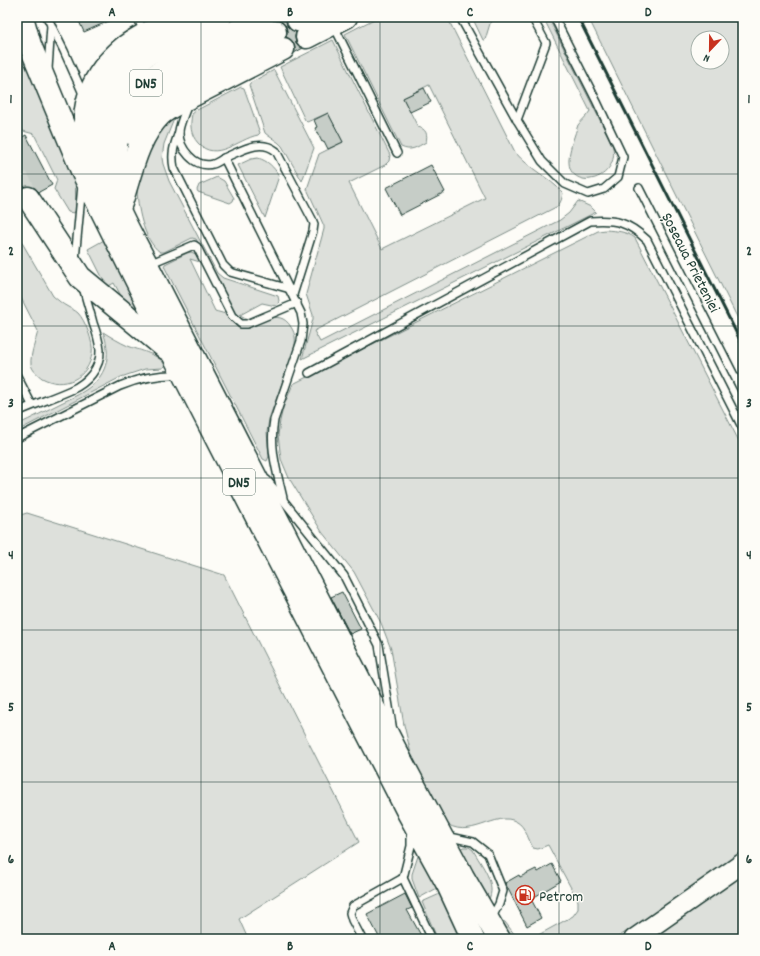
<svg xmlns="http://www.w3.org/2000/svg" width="760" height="956" font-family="Dekko,sans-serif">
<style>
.green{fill:#dde0db;stroke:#7e8e88;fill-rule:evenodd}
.building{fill:#c6cdc7;stroke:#1f3d34}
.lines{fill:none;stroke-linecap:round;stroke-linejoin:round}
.highway-tunnel{stroke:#d1d6d0;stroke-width:22;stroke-dasharray:22 11;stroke-linecap:butt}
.lane-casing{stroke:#1f3d34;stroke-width:10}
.secondary-casing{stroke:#1f3d34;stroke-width:22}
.highway-casing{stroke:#1f3d34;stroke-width:25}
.lane{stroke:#fdfcf7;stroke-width:7}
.secondary{stroke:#fdfcf7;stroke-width:19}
.highway{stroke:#fdfcf7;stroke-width:22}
.rail{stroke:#1f3d34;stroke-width:3}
.grid{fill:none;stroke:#1f3d34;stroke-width:1;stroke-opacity:0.55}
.labels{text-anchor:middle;stroke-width:3;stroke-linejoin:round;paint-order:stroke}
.shield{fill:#fdfcf7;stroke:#62766e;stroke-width:1}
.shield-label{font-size:15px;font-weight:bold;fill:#1f3d34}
.street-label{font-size:16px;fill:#1f3d34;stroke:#fdfcf7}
.poi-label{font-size:16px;fill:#1f3d34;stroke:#fdfcf7;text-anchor:start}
.neatline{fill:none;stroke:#1f3d34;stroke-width:1.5}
.grid-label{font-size:13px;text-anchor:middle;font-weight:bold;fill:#1f3d34}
</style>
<rect width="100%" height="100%" fill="#fdfcf7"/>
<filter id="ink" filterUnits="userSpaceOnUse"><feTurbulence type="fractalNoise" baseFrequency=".025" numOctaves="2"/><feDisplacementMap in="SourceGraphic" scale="8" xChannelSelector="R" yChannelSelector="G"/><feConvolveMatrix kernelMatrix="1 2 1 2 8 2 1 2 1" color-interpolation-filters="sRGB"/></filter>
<g filter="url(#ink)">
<!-- green -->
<g class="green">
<path d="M378 17H447L515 152C529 169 549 177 563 193 562 198 561 202 558 206L314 331 320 342 560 220 569 213 578 201 591 207 596 212 302 359 313 319V315L306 294 324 229V226L307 189 319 154 343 142 328 113 307 122 305 120 280 67 333 40 390 155 389 161 385 165 349 183 382 249 485 198 429 85 403 98 418 127C426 129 428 134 426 142 417 147 411 152 401 147L345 34Z"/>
<polygon points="472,17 492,17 485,40 483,40"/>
<path d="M543 17H548L612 144C617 158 610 173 595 178 591 179 587 180 583 179 563 174 569 154 573 140 575 135 576 130 578 125 582 120 587 116 590 111Z"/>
<path d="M588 17H743V329ZM698 38H722V62H698Z"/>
<polygon points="17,34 75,173 76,210 74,213 68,212 54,189 57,180 34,134 23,131 17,118"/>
<path d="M274 70 314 148 302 181 282 146C277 140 270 138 265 133L249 85 250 83Z"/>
<path d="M241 87 244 88 260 133 258 135C238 139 216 163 198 143 190 134 190 125 192 114L197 110Z"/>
<path d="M178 109 164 144 162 158 163 164 169 181 217 273 223 278 278 296 279 301 278 304 276 306 262 303 240 315 250 320C245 322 241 320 237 317L196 239 192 238 164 252H160C143 240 137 206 137 187 138 181 151 139 154 134 159 125 171 116 178 109Z"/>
<path d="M258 158C268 161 274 167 279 176L265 218 238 165 251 159Z"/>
<polygon points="217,177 224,181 234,198 233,201 230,203 198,192 197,190 199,185"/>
<path d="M606 230C616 231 626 231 635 238L743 449V854L685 894 615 939H531L573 916 578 909V901L548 845 538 849 533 848C529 841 525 826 517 822 496 809 469 843 443 821L414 766 404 725 391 649 381 623 354 572 322 532 289 478 281 459 278 435 280 421 283 408 293 384 598 231Z"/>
<path d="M17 234 53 296C58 300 62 304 68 307 71 309 75 310 78 313 85 320 94 343 92 353 89 378 64 390 42 378 37 374 32 370 31 364 30 355 36 340 38 331L17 290Z"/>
<polygon points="106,239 144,313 140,314 114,298 120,294 114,283 107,287 88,249"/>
<path d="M191 252 196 254 200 262 190 259 215 311C218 312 224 313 227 315 232 320 234 328 243 328 258 328 278 305 291 327 296 335 296 341 294 350L269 419 267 432 269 456 267 461 263 459 164 266 165 264 187 253Z"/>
<path d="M103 332C111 337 119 342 128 346 138 350 162 355 165 366L163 368 145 369 121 377 17 431V425C32 418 47 410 61 403 69 399 77 396 84 391 107 377 112 356 103 332Z"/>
<polygon points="27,513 224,575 359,842 239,919 248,939 17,939 17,516"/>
<path d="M463 847H469L473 850C481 865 498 884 488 901L460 849Z"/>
<polygon points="419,853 439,887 419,898 412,879 412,874"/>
<polygon points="743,873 743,939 648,939"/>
<polygon points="442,893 462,939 448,939 445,934 437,938 422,902"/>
<polygon points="502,921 505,922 518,939 510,939 501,925"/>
</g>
<!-- building -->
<g class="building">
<polygon points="77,17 118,17 84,32"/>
<polygon points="275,17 286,17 287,26 291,30 296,32 295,37 296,43 303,48 294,53 295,49 294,43 290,39 286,37 287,32 286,26 281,21 275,20"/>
<polygon points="424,88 431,102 410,112 403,98"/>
<polygon points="328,113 343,142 328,149 324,141 322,142 315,128 317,127 314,120"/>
<polygon points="26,135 52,185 39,192 34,187 28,186 21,187 17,192 17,140"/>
<polygon points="431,165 445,192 400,215 386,188"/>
<polygon points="342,592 361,629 350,634 331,597"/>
<polygon points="552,864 561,881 531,899 541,918 527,926 505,883 519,875 520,877 536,869 538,872"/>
<polygon points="405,894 412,908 407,910 423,939 380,939 367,914"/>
</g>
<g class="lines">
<!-- highway-tunnel -->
<polyline class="highway-tunnel" points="17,177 28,198"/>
<defs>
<g id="lane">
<polyline points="47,17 64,51 84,96"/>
<polyline points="140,17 138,18 144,33"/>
<polyline points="460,17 517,120 542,161 565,184 588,194 604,189 618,177 623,157 597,102 554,17"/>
<polyline points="334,26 397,153"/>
<polyline points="48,69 51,25"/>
<path d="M188 104C185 112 180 123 179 131 178 148 195 169 213 164 217 163 221 160 224 158L301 313 303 324 301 341 274 420C269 447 277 472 283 498"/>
<polyline points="517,120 546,43 532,17"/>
<path d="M179 132C174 145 171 154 174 168L223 265 230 272 290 289"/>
<path d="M224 158C241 151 260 138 276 151L312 219 314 224 313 231 293 295"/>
<polyline points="639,188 743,393"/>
<polyline points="75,260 82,185"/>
<polyline points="149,264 194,245 197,247 232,316 241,324 247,324 297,303"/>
<path d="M309 373 590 221C616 219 628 222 647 240L743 429"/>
<polyline points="17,376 32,405"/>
<path d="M17 412C35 404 53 398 71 390 87 383 101 368 100 350 99 341 96 331 93 323 90 311 86 299 83 287"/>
<path d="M17 438 120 386C140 378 159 374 181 375"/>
<polyline points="267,480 344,576 379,645 392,725"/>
<polyline points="411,831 411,846 403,878 432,939"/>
<polyline points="446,836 473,842 488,854 503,891 499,904 491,919"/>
<polyline points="362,939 352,920 350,913 353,906 403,878"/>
</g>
<polyline id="secondary" points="634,939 743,863"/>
<g id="highway">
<polyline points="22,17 30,45 83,173 173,354 409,814 448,885 473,939"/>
<path d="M220 17C196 30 168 41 145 56 128 68 115 84 108 103 86 160 121 215 147 265L397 753 463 877 499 939"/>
<polyline points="298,20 304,17"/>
<polyline points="307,37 346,17"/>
<path d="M131 133C138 112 149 102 166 89L275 32"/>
<path d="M92 164C80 126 82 94 108 63 114 57 119 51 126 46 142 34 162 26 180 17"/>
<path d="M115 178C115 159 115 139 121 121 134 81 171 64 206 46 225 37 244 27 263 17"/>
<polyline points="28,198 80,277 167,349"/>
<path d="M121 203C131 173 137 138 160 115 167 108 177 104 186 99L283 49"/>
</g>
</defs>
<!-- lane casing -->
<use href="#lane" class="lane-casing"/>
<!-- secondary casing -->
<use href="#secondary" class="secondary-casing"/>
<!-- highway casing -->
<use href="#highway" class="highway-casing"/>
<!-- lane -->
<use href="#lane" class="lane"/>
<!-- secondary -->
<use href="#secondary" class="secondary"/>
<!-- highway -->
<use href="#highway" class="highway"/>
<!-- rail -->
<polyline class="rail" points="578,17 743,346"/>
</g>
</g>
<!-- grid -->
<path class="grid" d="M201 17V939M380 17V939M559 17V939M17 174H743M17 326H743M17 478H743M17 630H743M17 782H743"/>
<!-- icons -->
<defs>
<symbol id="fuel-ring" viewBox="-11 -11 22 22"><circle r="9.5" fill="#fdfcf7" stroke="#c8321e" stroke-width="1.5"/><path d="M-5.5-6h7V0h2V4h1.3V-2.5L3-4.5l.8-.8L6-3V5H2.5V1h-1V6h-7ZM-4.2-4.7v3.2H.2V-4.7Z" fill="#c8321e"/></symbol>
</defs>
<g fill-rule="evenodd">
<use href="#fuel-ring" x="514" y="884" width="22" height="22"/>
</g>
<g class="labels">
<!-- shield labels -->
<g class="shield">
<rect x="130" y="70" width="32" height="26" rx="3"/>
<rect x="223" y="469" width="32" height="26" rx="3"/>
</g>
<g class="shield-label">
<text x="146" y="88">DN5</text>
<text x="239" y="487">DN5</text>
</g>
<!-- street labels -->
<g class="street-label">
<text transform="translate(692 262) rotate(63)" y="6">Șoseaua Prieteniei</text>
</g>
<!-- poi labels -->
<g class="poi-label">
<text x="539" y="901">Petrom</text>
</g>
</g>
<!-- margin -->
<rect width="760" height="956" fill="none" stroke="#fdfcf7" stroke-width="44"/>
<!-- north arrow -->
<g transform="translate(710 50) rotate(202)"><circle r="19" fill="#fdfcf7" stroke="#a4b0a9"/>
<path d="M0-3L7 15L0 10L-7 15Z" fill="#c8321e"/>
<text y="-6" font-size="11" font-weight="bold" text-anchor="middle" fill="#1f3d34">N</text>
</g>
<rect x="22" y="22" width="716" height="912" class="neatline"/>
<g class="grid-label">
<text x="112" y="16">A</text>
<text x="290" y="16">B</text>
<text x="470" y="16">C</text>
<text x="648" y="16">D</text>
<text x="11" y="103">1</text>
<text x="749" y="103">1</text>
<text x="11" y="255">2</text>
<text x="749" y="255">2</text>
<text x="11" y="407">3</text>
<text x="749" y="407">3</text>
<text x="11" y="559">4</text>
<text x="749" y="559">4</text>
<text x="11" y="711">5</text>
<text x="749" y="711">5</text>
<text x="11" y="863">6</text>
<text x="749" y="863">6</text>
<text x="112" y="950">A</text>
<text x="290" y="950">B</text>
<text x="470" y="950">C</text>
<text x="648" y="950">D</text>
</g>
</svg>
